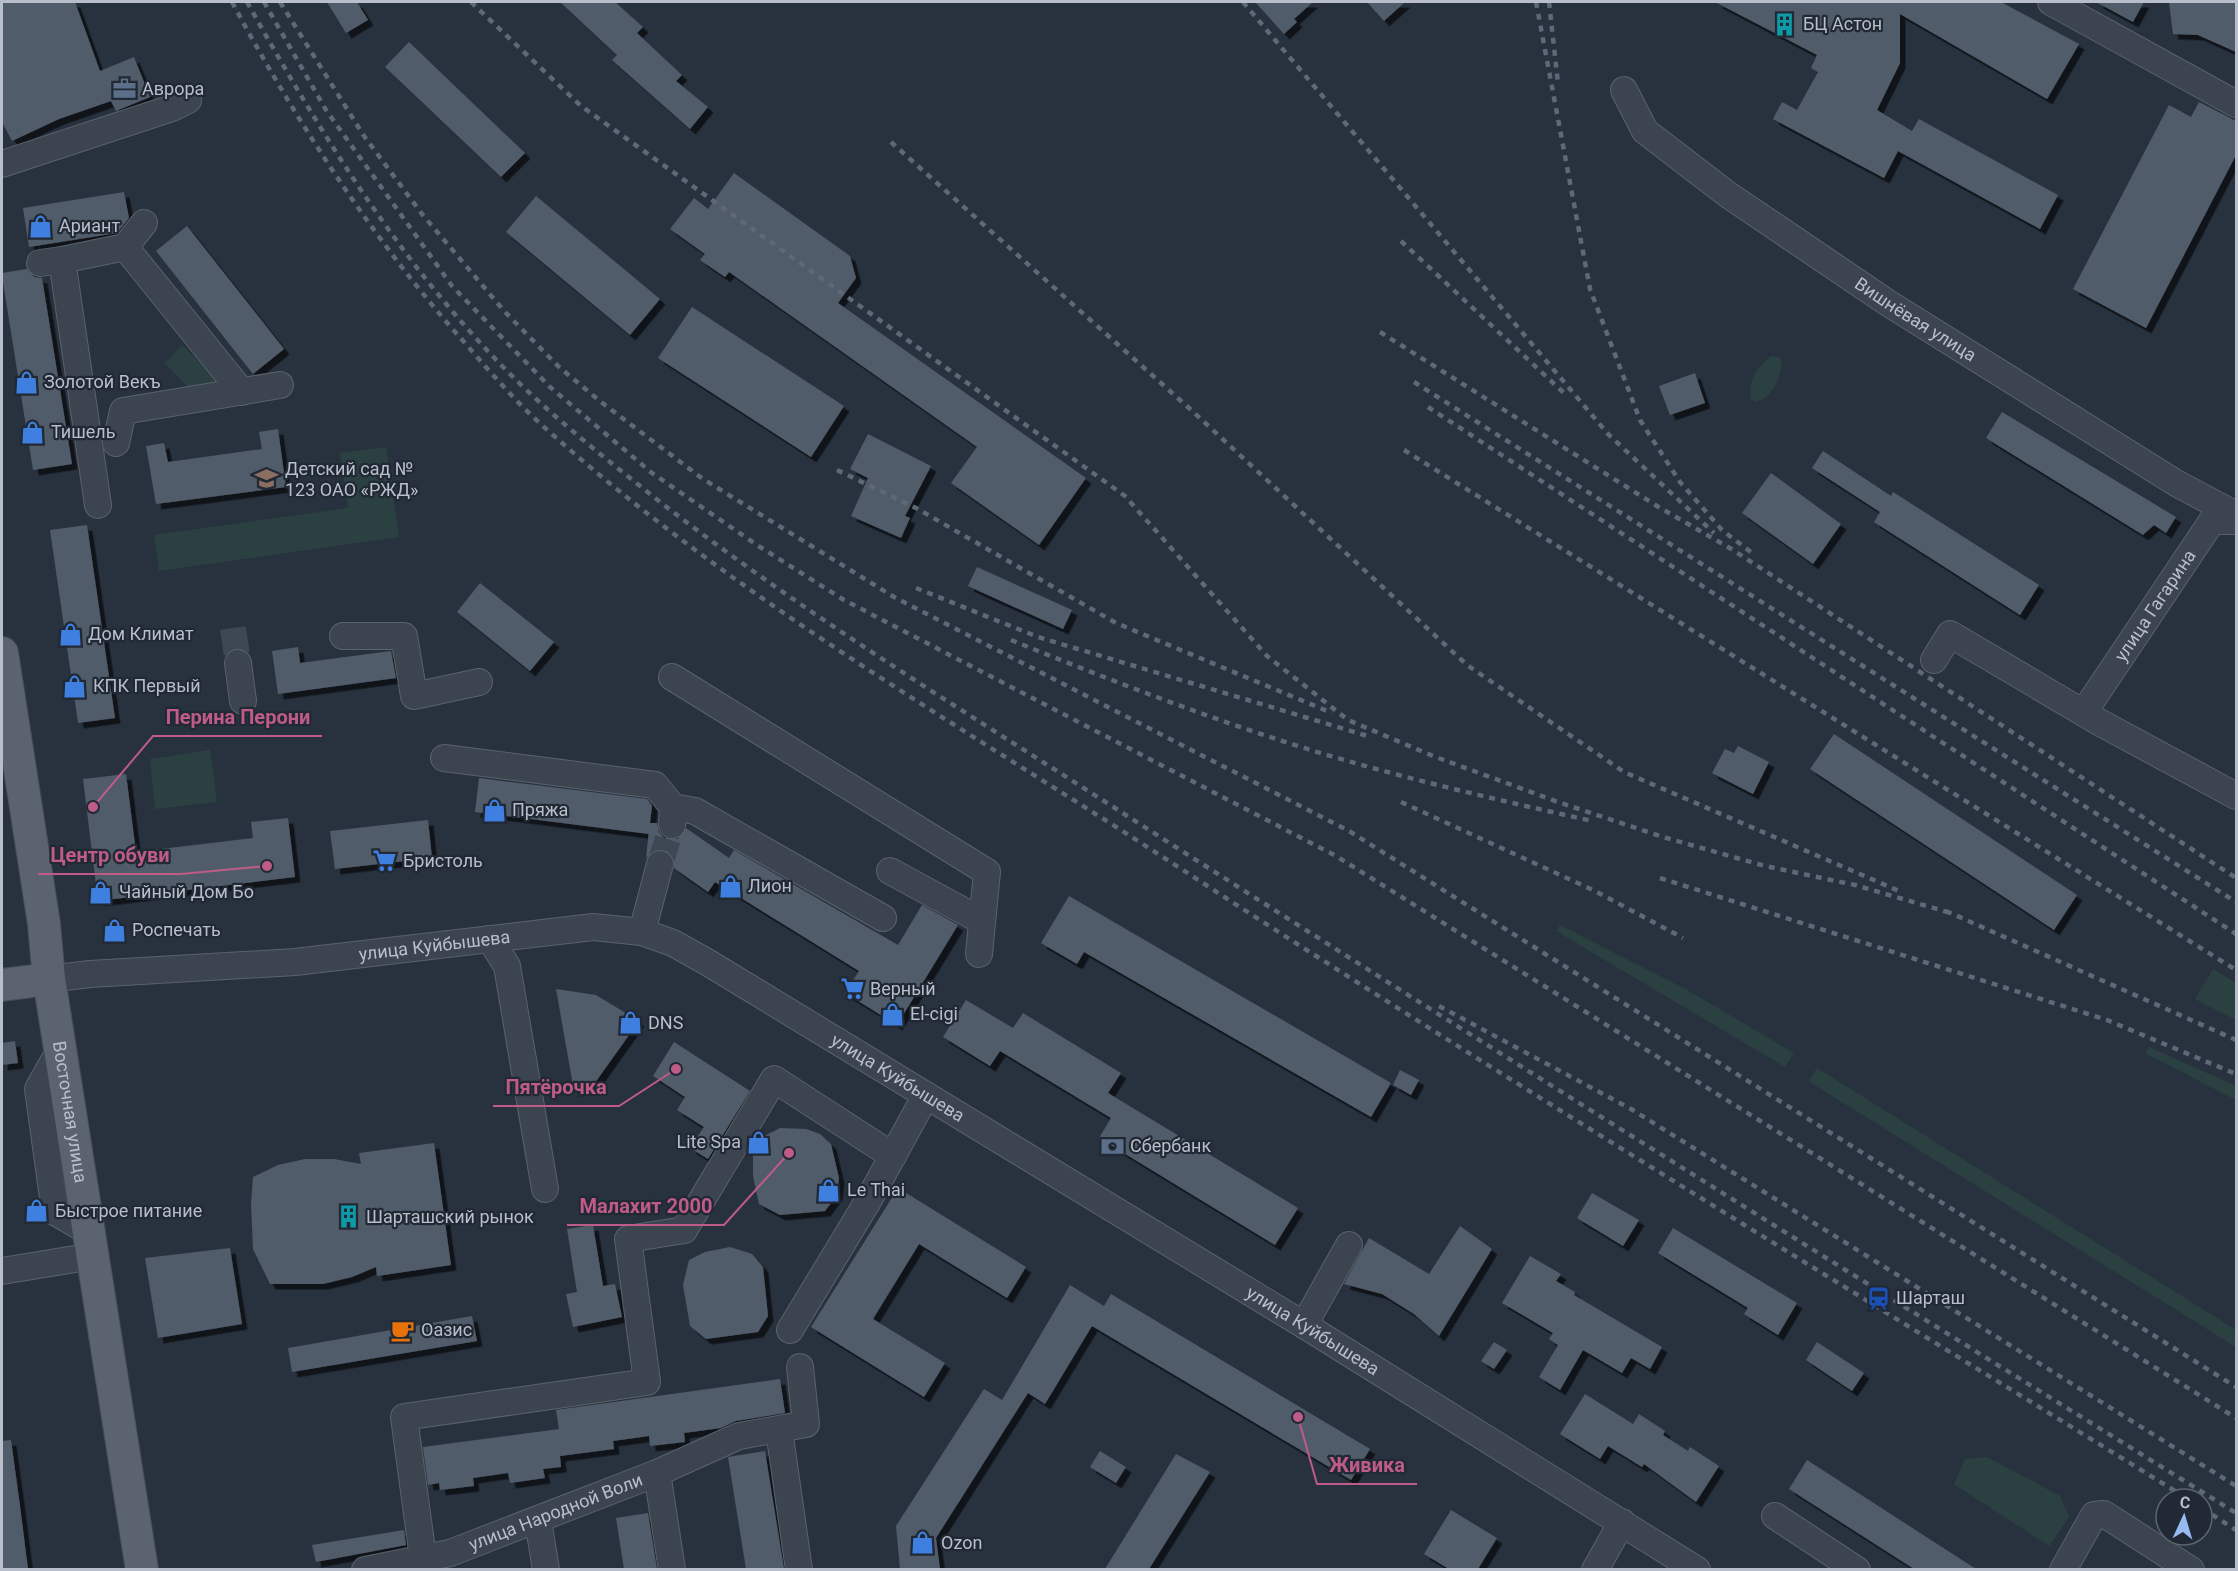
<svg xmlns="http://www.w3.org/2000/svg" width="2238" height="1571" font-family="Roboto,sans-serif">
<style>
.green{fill:#2b4041}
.building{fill:#515b6a;filter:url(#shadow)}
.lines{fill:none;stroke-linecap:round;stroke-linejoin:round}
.minor-tunnel{stroke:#3e4754;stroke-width:26;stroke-dasharray:26 13;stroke-linecap:butt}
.minor-casing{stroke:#5a626d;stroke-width:28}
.major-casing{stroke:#464d58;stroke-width:34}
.minor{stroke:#3c444f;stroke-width:26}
.major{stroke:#5a636f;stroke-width:32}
.rail{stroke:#5e6876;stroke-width:4.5;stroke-dasharray:6 6;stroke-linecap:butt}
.labels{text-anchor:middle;stroke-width:4.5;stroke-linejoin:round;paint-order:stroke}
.poi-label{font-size:18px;fill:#b9bfca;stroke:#212934;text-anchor:start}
.street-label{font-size:18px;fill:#b9bfca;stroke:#212934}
.leader{fill:none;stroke:#be5b87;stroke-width:2}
.callout-dot{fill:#be5b87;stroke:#212934;stroke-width:2}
.callout-label{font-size:20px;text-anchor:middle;font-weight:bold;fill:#be5b87;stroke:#212934;stroke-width:4.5;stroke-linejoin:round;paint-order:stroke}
</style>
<defs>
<filter id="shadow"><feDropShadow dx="5.5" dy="5.5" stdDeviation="0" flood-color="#0009"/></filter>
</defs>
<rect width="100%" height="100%" fill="#28323f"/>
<!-- green -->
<g class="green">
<polygon points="182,345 218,381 197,396 165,363"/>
<path d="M1771 356 1779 357 1782 362C1779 380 1774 397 1755 402L1751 399C1748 381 1757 367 1771 356Z"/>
<polygon points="386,447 399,537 159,571 154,535 348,508 340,453"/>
<polygon points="210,750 217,802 155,809 150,759"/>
<polygon points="1560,925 1689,991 1794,1053 1785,1067 1556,931"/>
<polygon points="2213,969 2236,983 2236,1020 2195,999"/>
<polygon points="2149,1047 2236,1086 2236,1100 2145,1053"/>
<polygon points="1817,1068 2236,1330 2236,1347 1808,1081"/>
<polygon points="1987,1457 2060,1496 2069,1517 2049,1546 1954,1484 1965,1459"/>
</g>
<!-- building -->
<g class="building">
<polygon points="2,2 75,2 100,71 134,57 150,97 116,111 111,101 59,119 12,141 2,122"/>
<polygon points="327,2 357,2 368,20 346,33"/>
<polygon points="560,2 615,2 643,27 637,33 682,75 676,81 708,107 690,129 612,60 617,55"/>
<polygon points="1255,2 1313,2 1294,19 1297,22 1284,34"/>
<polygon points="1367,2 1405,2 1384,21"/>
<polygon points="1715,2 2001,2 2079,44 2047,99 1900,14 1900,63 1877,110 1912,131 1919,119 2058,195 2040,229 1898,151 1884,178 1773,119 1782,102 1797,110 1818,72 1811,68 1817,55"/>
<polygon points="2096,2 2144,2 2133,22"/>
<polygon points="2169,2 2236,2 2236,52 2198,35 2173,34"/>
<polygon points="409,42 525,153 501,177 385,67"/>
<polygon points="2199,102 2236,121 2236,155 2146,328 2073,289 2169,105 2191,117"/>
<polygon points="734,173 850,256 856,278 838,303 1086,478 1039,545 951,483 977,447 729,272 725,277 700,260 705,254 670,229 694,198 708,209"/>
<polygon points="124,192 129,218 117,233 29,247 23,208"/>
<polygon points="536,196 660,299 630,335 506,232"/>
<polygon points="187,226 284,349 253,374 156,251"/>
<polygon points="27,269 34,277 42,278 72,464 33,470 2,276 2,273"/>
<polygon points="692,307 844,406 811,457 658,358"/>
<polygon points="1695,373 1705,403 1670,415 1659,386"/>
<polygon points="2002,412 2176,517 2166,533 2154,525 2143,535 1986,438"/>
<polygon points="278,429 286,487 156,504 146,446 164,443 168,462 262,449 259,432"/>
<polygon points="868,434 931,466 905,516 910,518 901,538 851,516 868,478 850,469"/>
<polygon points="1823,451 1891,496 1893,492 2039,585 2020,615 1874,522 1880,512 1812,468"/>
<polygon points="1771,473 1841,524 1813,564 1742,513"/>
<polygon points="87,525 115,718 78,723 50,530"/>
<polygon points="977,567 1072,610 1063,629 968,586"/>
<polygon points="480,583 554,642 530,671 457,612"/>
<polygon points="298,647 300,663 391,651 396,678 278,694 272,651"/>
<polygon points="1834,734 2077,895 2054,930 1810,769"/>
<polygon points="1738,746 1769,762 1753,794 1712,773 1725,749 1734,753"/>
<polygon points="126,774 136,852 253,838 251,822 288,818 295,877 98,901 83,779"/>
<polygon points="479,778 647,799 652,806 650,823 657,823 659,832 664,838 678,839 686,828 729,858 734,850 898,945 922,905 958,925 897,1025 845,993 859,971 715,882 708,892 674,868 674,860 664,850 656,850 646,858 649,830 649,834 475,812"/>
<polygon points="428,820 432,858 335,869 330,831"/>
<polygon points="1069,896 1391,1083 1371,1117 1084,952 1077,964 1041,943"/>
<polygon points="556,989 596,995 639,1021 592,1087 574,1091"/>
<polygon points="966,1000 1013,1028 1023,1013 1121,1073 1108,1093 1298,1208 1275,1245 1099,1138 1111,1118 1000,1051 990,1066 943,1037"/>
<polygon points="15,1041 18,1063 2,1065 2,1043"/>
<polygon points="674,1042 750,1091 708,1159 690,1148 704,1127 677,1110 685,1097 653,1076"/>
<polygon points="1400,1070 1419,1080 1411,1095 1393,1085"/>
<polygon points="780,1128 806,1129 820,1134 831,1144 839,1178 837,1195 825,1211 780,1215 759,1204 753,1176 753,1151 762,1137"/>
<polygon points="434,1143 451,1265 377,1276 376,1267 352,1277 323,1284 270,1284 253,1249 251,1204 253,1177 278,1165 305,1159 334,1159 361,1164 359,1153"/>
<polygon points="898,1188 1026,1267 1007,1298 919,1244 873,1319 945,1363 924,1397 811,1327"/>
<polygon points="1592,1193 1639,1220 1623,1246 1577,1218"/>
<polygon points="593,1225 603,1286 615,1284 622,1317 573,1327 566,1294 577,1292 567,1229"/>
<polygon points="1460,1226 1492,1249 1439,1336 1414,1314 1382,1294 1344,1284 1369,1238 1429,1274"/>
<polygon points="1673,1228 1797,1303 1778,1335 1744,1314 1748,1308 1658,1253"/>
<polygon points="730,1247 752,1254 763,1267 768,1316 758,1332 706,1339 690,1326 683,1285 689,1260 705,1252"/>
<polygon points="230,1248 242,1324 158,1338 145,1258"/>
<polygon points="1530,1256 1561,1274 1556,1281 1575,1292 1574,1295 1662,1347 1650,1369 1631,1358 1622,1373 1583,1350 1560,1390 1539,1377 1558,1345 1549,1339 1553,1333 1502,1303"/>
<polygon points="1070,1285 1104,1306 1111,1294 1370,1449 1351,1480 1092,1326 1045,1404 1028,1393 936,1538 940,1569 900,1569 896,1526 984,1389 1002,1400"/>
<polygon points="472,1316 477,1341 292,1372 288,1348"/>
<polygon points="1494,1342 1507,1350 1494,1369 1481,1361"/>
<polygon points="1817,1342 1864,1373 1852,1391 1806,1360"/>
<polygon points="780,1379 785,1413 736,1421 721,1428 684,1433 685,1442 650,1446 649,1436 613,1441 614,1449 560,1456 561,1467 543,1469 545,1478 510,1483 508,1473 473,1478 474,1486 440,1490 439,1483 428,1485 423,1447 559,1429 556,1410"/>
<polygon points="1585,1394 1633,1424 1639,1414 1665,1431 1663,1435 1688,1451 1690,1447 1719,1466 1696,1502 1644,1464 1642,1467 1608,1446 1600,1459 1560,1434"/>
<polygon points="11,1440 20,1506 28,1569 2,1569 2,1441"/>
<polygon points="765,1451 784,1569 746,1569 728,1457"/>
<polygon points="1100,1451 1126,1467 1116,1483 1090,1467"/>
<polygon points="1176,1454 1210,1472 1149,1569 1105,1569"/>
<polygon points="1807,1460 1976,1569 1914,1569 1789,1489"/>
<polygon points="1451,1510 1497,1538 1478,1569 1449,1569 1424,1554"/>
<polygon points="648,1513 657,1569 624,1569 616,1518"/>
<polygon points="404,1530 406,1545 316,1562 312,1545"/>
</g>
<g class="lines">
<!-- minor-tunnel -->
<g class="minor-tunnel">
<polyline points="233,628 238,663"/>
<polyline points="660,864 672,825"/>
</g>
<defs>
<g id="minor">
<polyline points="2051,2 2236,104"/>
<path id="s1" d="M1624 90 1645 131 1727 194 1888 303 2176 483 2236 515"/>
<polyline points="2,164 172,108 188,100"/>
<polyline points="125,247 144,223"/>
<polyline points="40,263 62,260"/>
<polyline points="116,443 123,411 280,385"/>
<polyline points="98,505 62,260 125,247 242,392"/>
<polyline points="343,636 404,636 414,696 479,682"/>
<polyline points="1934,660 1950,634 2099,722 2236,796"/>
<polyline points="238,663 243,701"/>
<polyline points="672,677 987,872 979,954"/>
<path id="s2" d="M2084 712 2212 521H2236"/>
<polyline points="444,758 655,785 673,807 672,825"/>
<polyline points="673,807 695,811 883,918"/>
<polyline points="890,871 982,921"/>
<polyline points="642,932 660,864"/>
<polyline points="490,939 507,966 545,1189"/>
<path id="s3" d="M49 979 90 974 295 962 593 927 642 932 673 943 707 962 1304 1325 1697 1570"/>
<polyline points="60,1050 38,1089 55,1212 90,1232"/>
<polyline points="2,1271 93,1256"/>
<polyline points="1304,1325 1349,1245"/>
<polyline points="790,1330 868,1201 926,1095"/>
<polyline points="779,1430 799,1570"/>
<polyline points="657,1473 672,1570"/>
<polyline points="1775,1516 1857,1570"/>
<polyline points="538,1520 546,1570"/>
<polyline points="423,1558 404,1417 647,1382 628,1239 684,1230 774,1079 893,1156"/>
<path id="s4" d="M365 1570 450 1553 657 1473 739 1436 806 1424 800 1367"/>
<polyline points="1595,1570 1622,1522"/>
<polyline points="2063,1570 2094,1515 2104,1514 2191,1570"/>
</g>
<g id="major">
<path id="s5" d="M2 653 44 924 49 979 142 1570"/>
<polyline points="2,985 49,979"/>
</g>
</defs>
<!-- minor casing -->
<use href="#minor" class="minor-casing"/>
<!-- major casing -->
<use href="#major" class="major-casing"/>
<!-- minor -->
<use href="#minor" class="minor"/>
<!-- major -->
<use href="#major" class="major"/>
<!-- rail -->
<g class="rail">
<path d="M232 2C295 119 368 232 456 333 481 361 505 390 532 416 729 597 966 728 1189 874 1518 1088 1854 1292 2188 1499"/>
<path d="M247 2C321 134 402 266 510 374 555 419 605 458 655 498 802 613 961 709 1118 810 1489 1048 1862 1281 2236 1513"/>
<polyline points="264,2 326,110 452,286 550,387 652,473 757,545 844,600 1336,856 2236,1418"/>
<polyline points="280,2 364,136 422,214 505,312 559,367 601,402 703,479 894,597 1349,831 2236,1387"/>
<polyline points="471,2 581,106 1125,496 1267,656 1348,720 1433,756 1558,802 1663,837 1765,866 1855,885 1954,914"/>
<polyline points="1243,2 1608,434 1714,533"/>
<polyline points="1536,2 1590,289 1640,420 1680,482 1722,530 1752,553"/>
<polyline points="1549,2 1558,83"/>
<polyline points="891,142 1189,408 1467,665 1624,772 1899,891"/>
<polyline points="1401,241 1565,394"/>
<polyline points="1380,332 1657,506 1733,550 2236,878"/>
<polyline points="1414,382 2236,902"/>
<polyline points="1428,407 2236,934"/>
<polyline points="1404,450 2236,970"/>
<polyline points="837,470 916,508 1116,623 1332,713"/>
<polyline points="916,588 1038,637 1371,737"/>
<path d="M1011 640C1132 689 1254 736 1380 770 1450 789 1521 805 1592 821"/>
<polyline points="1401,802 1595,891 1683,938"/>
<polyline points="1660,878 2107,1020 2236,1074"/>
<polyline points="1946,911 2236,1040"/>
<polyline points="1439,1006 1631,1109 2236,1486"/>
<polyline points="2202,1508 2236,1530"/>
</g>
</g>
<!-- icons -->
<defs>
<symbol id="building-bare" viewBox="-9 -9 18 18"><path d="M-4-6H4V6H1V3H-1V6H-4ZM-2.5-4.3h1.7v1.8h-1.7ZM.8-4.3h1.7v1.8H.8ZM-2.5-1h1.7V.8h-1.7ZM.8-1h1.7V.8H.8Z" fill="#0f9aa8" stroke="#212934" stroke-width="2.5" paint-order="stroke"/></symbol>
<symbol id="office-bare" viewBox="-9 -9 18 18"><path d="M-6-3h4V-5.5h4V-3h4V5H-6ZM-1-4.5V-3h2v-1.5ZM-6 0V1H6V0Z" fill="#5c6f8a" stroke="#212934" stroke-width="2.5" paint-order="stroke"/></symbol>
<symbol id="shop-bare" viewBox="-9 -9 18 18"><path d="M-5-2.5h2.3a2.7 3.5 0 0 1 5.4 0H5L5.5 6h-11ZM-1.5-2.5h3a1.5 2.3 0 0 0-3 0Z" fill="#3f7fe0" stroke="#212934" stroke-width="2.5" paint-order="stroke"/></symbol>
<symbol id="school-bare" viewBox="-9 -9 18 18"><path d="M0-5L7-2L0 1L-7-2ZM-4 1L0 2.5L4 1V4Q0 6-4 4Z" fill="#8d6e63" stroke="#212934" stroke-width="2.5" paint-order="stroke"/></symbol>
<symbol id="supermarket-bare" viewBox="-9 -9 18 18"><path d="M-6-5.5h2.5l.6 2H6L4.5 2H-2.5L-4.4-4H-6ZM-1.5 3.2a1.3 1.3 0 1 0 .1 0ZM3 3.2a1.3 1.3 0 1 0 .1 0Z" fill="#3f7fe0" stroke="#212934" stroke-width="2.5" paint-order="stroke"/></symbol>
<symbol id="bank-bare" viewBox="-9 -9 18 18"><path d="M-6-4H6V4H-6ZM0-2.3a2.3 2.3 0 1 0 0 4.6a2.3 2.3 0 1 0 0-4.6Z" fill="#5c6f8a" stroke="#212934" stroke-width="2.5" paint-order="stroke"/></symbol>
<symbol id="station-bare" viewBox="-9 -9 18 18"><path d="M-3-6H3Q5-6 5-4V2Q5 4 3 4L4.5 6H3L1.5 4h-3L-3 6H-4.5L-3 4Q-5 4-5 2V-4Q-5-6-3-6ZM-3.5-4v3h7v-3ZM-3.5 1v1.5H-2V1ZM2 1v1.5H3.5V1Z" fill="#1a4fb4" stroke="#212934" stroke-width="2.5" paint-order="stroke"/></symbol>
<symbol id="cafe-bare" viewBox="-9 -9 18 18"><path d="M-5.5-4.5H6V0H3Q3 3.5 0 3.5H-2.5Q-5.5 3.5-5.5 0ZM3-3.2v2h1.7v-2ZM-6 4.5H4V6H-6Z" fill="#e8710a" stroke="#212934" stroke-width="2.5" paint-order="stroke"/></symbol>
</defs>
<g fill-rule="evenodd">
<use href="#building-bare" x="1768" y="8" width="33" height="33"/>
<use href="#office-bare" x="108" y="72" width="33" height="33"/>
<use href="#shop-bare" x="24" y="210" width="33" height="33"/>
<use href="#shop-bare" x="10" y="366" width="33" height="33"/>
<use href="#shop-bare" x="16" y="416" width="33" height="33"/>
<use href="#school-bare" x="250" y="462" width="33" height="33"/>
<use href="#shop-bare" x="54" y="618" width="33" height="33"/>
<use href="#shop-bare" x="58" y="670" width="33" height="33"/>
<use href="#shop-bare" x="478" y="794" width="33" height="33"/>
<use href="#supermarket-bare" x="368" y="844" width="33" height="33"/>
<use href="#shop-bare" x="714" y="870" width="33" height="33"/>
<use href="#shop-bare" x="84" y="876" width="33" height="33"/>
<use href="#shop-bare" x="98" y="914" width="33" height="33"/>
<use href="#supermarket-bare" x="836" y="972" width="33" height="33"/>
<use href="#shop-bare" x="876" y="998" width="33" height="33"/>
<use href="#shop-bare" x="614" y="1006" width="33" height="33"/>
<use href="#shop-bare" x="742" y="1126" width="33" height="33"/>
<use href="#bank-bare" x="1096" y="1130" width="33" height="33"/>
<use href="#shop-bare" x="812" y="1174" width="33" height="33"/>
<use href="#shop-bare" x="20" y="1194" width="33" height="33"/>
<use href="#building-bare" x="332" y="1200" width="33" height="33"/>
<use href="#station-bare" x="1862" y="1282" width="33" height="33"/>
<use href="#cafe-bare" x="386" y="1314" width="33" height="33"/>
<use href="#shop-bare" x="906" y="1526" width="33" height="33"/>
</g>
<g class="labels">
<!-- poi labels -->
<g class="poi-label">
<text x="1803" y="30">БЦ Астон</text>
<text x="142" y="95">Аврора</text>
<text x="59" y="232">Ариант</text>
<text x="44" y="388">Золотой Векъ</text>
<text x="51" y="438">Тишель</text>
<text x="285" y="475">Детский сад №<tspan x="285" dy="21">123 ОАО «РЖД»</tspan></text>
<text x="88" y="640">Дом Климат</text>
<text x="93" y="692">КПК Первый</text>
<text x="512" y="816">Пряжа</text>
<text x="403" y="867">Бристоль</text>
<text x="748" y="892">Лион</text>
<text x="119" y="898">Чайный Дом Бо</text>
<text x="132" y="936">Роспечать</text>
<text x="870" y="995">Верный</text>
<text x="910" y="1020">El-cigi</text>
<text x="648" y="1029">DNS</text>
<text x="741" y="1148" text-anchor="end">Lite Spa</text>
<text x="1130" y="1152">Сбербанк</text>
<text x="847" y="1196">Le Thai</text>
<text x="55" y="1217">Быстрое питание</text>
<text x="366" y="1223">Шарташский рынок</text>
<text x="1896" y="1304">Шарташ</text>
<text x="421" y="1336">Оазис</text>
<text x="941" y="1549">Ozon</text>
</g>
<!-- street labels -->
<g class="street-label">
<text dy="6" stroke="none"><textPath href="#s1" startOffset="376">Вишнёвая улица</textPath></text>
<text dy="6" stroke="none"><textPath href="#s2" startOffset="128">улица Гагарина</textPath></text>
<text dy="6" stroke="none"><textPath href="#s3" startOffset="387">улица Куйбышева</textPath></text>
<text dy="6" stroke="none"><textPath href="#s3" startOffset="891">улица Куйбышева</textPath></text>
<text dy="6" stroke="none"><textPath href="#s5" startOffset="464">Восточная улица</textPath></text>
<text dy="6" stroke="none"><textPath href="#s3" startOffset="1377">улица Куйбышева</textPath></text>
<text dy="6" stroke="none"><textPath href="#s4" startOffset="200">улица Народной Воли</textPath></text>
</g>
</g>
<!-- callouts -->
<path class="leader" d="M93 807L153 736H322M267 866L181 874H38M676 1069L619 1106H493M789 1153L724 1225H567M1298 1417L1317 1484H1417"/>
<g class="callout-dot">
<circle cx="93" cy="807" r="6"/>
<circle cx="267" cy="866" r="6"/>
<circle cx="676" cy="1069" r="6"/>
<circle cx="789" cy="1153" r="6"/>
<circle cx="1298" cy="1417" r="6"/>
</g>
<g class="callout-label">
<text x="238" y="724">Перина Перони</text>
<text x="110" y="862">Центр обуви</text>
<text x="556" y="1094">Пятёрочка</text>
<text x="646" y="1213">Малахит 2000</text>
<text x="1367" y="1472">Живика</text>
</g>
<!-- border -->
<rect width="2238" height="1571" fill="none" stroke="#b9bfca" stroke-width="6"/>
<!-- north arrow -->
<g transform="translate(2184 1517) rotate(4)"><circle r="28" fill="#212934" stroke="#5e6570" stroke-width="1.5"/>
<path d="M0-4.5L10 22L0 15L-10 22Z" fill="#97baf0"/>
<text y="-9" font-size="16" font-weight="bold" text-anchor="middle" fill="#b9bfca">С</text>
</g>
</svg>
